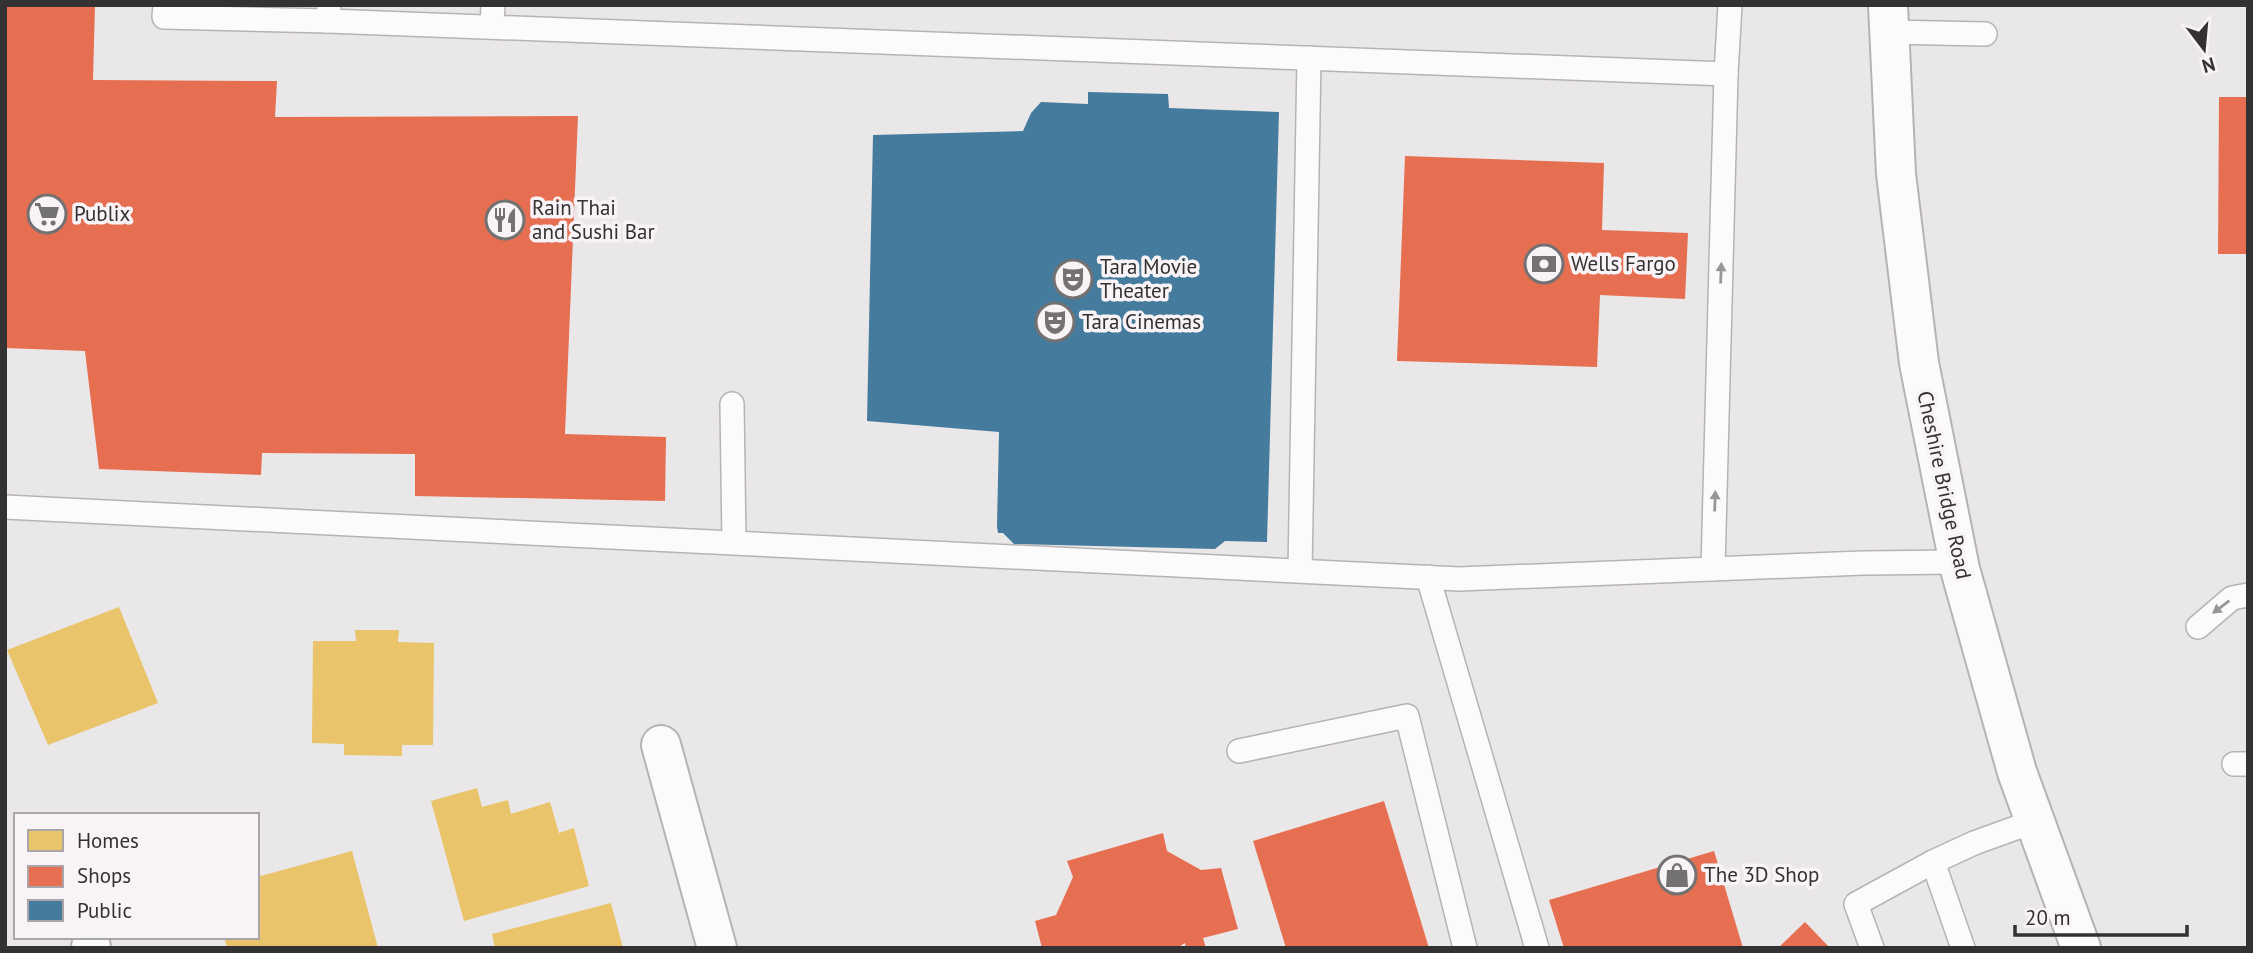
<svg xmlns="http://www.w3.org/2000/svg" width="2253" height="953" font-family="'PT Sans',sans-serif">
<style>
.homes{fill:#e9c46a}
.shops{fill:#e76f51}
.public{fill:#457b9d}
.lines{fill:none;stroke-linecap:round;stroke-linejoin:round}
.service-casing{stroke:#b6b3b5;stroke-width:26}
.minor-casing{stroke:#b6b3b5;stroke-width:42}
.secondary-casing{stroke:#b6b3b5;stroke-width:42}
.service{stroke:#fcfbfc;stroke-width:23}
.minor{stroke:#fcfbfc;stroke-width:38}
.secondary{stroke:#fcfbfc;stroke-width:38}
.oneway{fill:#989697}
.labels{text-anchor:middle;stroke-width:7;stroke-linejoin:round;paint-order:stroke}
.poi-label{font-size:21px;fill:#333132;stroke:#f8f3f6;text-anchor:start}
.street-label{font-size:21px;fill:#333132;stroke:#f8f3f6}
</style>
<rect width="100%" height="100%" fill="#eae7e9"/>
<!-- homes -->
<g class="homes">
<polygon points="119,607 158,703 48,745 7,650"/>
<polygon points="355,630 399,630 398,642 434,643 433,745 402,745 402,756 344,755 344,744 312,743 313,641 356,641"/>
<polygon points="477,788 482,807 508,800 511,814 550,802 559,833 574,828 589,886 464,921 431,801"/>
<polygon points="352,851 378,948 227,948 224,937 257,937 257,877"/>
<polygon points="611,903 623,948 495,948 492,934"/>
</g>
<!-- shops -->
<g class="shops">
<polygon points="5,5 95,5 93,80 277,81 275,117 578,116 565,434 666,437 665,501 415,496 415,454 262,453 261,475 99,469 85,351 5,348"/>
<polygon points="2219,97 2248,97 2248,254 2218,254"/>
<polygon points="1405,156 1604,163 1602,230 1688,233 1685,299 1600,295 1597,367 1397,361"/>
<polygon points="1384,801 1429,948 1286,948 1253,841"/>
<polygon points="1163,833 1167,851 1201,870 1221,868 1238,929 1203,938 1206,948 1186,948 1185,943 1177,948 1042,948 1035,921 1056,915 1073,877 1067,861"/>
<polygon points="1714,851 1743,948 1564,948 1549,900"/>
<polygon points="1805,922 1830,948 1778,948"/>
</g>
<!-- public -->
<polygon class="public" points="1088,92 1168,94 1169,108 1279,112 1267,542 1225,541 1215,549 1014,544 1003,533 998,533 997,526 999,432 867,421 873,135 1023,131 1031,113 1041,102 1088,104"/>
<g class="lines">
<defs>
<g id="service">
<polyline points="165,5 164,17 328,21 329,5"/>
<polyline points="328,21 1726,74 1730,5"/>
<polyline points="492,27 493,5"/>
<polyline points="1888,32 1985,34"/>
<polyline points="732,404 734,542"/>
<polyline points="5,507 1459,579 1863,563 1959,562"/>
<polyline points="1713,569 1726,74"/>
<polyline points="1300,571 1309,58"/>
<polyline points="1428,577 1537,948"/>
<polyline points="2198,627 2232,598 2248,595"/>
<polyline points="1239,751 1407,716 1465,948"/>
<polyline points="2234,764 2248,764"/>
<polyline points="1872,948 1856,904 1933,862"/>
<polyline points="1963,948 1933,862 1974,843 2035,821"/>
</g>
<g id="minor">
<polyline points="661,745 717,948"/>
<polyline points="91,947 91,948"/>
</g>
<polyline id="secondary" points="1888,5 1896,174 1919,363 1960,569 2017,772 2081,948"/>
</defs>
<!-- service casing -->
<use href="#service" class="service-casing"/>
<!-- minor casing -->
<use href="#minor" class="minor-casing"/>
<!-- secondary casing -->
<use href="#secondary" class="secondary-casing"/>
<!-- service -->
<use href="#service" class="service"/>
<!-- minor -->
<use href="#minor" class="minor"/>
<!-- secondary -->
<use href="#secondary" class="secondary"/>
</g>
<!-- one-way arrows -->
<defs><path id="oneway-solid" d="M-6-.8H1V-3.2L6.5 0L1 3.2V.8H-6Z" transform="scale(1.75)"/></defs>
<g class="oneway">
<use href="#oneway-solid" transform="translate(1721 273) rotate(-88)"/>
<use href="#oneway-solid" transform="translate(1715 501) rotate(-88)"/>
<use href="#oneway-solid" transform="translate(2221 607) rotate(143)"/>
</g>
<!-- icons -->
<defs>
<symbol id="supermarket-ring" viewBox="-11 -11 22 22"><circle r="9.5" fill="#f8f3f6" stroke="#737172" stroke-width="1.5"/><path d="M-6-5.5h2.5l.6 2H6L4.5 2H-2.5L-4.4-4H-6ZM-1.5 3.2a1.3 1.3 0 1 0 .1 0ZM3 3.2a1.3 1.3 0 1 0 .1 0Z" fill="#737172"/></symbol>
<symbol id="restaurant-ring" viewBox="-11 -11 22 22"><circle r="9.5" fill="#f8f3f6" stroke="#737172" stroke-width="1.5"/><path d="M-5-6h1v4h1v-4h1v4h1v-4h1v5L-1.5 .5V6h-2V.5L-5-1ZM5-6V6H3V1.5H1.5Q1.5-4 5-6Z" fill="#737172"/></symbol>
<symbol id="bank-ring" viewBox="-11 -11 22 22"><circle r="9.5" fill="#f8f3f6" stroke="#737172" stroke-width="1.5"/><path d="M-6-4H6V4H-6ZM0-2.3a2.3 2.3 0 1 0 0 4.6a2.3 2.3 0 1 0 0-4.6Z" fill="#737172"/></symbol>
<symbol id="theatre-ring" viewBox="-11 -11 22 22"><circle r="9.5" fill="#f8f3f6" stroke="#737172" stroke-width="1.5"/><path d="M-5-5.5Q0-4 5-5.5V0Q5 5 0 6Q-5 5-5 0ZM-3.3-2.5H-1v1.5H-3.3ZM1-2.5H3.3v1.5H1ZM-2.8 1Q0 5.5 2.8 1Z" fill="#737172"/></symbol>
<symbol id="shop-ring" viewBox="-11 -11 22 22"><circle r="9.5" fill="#f8f3f6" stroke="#737172" stroke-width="1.5"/><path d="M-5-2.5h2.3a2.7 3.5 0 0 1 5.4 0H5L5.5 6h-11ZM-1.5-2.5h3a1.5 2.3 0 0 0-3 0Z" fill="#737172"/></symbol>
</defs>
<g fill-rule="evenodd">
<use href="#supermarket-ring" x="25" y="192" width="44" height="44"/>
<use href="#restaurant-ring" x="483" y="198" width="44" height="44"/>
<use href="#bank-ring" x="1522" y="242" width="44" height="44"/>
<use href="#theatre-ring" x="1051" y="257" width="44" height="44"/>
<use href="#theatre-ring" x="1033" y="300" width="44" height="44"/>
<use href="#shop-ring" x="1655" y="853" width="44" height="44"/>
</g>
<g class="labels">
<!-- poi labels -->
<g class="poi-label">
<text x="532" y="215">Rain Thai<tspan x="532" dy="24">and Sushi Bar</tspan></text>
<text x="74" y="221">Publix</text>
<text x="1571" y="271">Wells Fargo</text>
<text x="1100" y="274">Tara Movie<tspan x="1100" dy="24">Theater</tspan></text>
<text x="1082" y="329">Tara Cinemas</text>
<text x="1704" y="882">The 3D Shop</text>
</g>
<!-- street labels -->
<g class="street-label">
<text transform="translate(1944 485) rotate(78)" y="7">Cheshire Bridge Road</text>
</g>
</g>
<!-- border -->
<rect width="2253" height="953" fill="none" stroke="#333132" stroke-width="14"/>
<!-- legend -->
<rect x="14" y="813" width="245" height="126" fill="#f8f3f6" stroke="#a9a5a8" stroke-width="2"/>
<rect x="28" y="830" width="35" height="21" fill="#e9c46a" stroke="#a9a5a8" stroke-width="2"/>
<text x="77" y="848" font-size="21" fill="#333132">Homes</text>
<rect x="28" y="866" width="35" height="21" fill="#e76f51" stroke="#a9a5a8" stroke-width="2"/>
<text x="77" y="883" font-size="21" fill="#333132">Shops</text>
<rect x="28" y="900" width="35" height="21" fill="#457b9d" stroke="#a9a5a8" stroke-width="2"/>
<text x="77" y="918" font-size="21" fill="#333132">Public</text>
<!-- north arrow -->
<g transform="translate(2204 49) rotate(164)" stroke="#f8f3f6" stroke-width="5" paint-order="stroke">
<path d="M0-5L12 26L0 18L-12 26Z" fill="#333132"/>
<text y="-10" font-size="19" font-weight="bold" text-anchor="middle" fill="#333132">N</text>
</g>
<!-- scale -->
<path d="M2015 925v10h172v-10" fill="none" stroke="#333132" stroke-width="3.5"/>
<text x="2025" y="925" font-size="21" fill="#333132" stroke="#f8f3f6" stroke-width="5" paint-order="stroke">20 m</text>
</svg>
